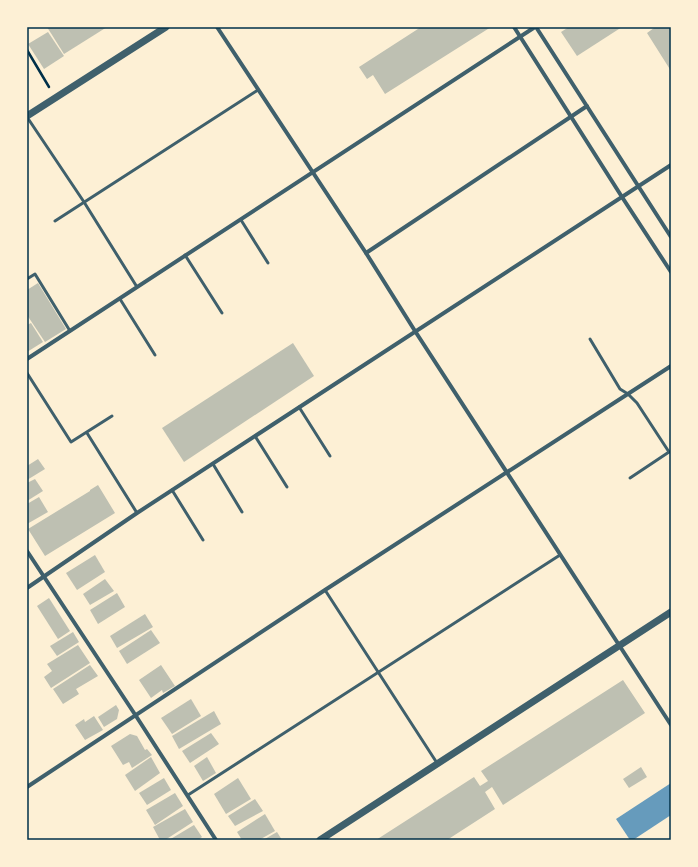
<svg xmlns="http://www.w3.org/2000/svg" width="698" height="867" font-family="Signika,sans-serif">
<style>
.water{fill:#669bbc}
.building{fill:#bec0b2}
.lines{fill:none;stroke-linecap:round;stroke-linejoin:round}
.path{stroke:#003049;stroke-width:2.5}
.service{stroke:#3f606c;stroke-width:3}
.minor{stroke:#3f606c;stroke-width:4}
.tertiary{stroke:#3f606c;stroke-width:7}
.neatline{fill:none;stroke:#003049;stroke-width:1.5}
</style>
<rect width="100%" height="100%" fill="#fdf0d5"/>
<!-- water -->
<polygon class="water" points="671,783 671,815 633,840 630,840 616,819"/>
<!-- building -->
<g class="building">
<polygon points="47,27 107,27 64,54"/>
<polygon points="421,27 491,27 385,94 373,75 367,79 359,67"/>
<polygon points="569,27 622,27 577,56 561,32"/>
<polygon points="654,27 671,27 671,71 647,33 654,28"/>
<polygon points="48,32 64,56 44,69 28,44"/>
<polygon points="38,283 66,329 45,342 27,315 27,290"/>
<polygon points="31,323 43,342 27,352 27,325"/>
<polygon points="293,343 314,376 184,462 162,428"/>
<polygon points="38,459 45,469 27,480 27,466"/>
<polygon points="35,479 43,491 27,501 27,483"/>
<polygon points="98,485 115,513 45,556 28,529 90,491 90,490"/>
<polygon points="39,497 48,512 27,524 27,504"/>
<polygon points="95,555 105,572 77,590 66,573"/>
<polygon points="105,579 114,591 90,605 83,594"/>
<polygon points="117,593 125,607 98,624 90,610"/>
<polygon points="49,598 70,631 58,639 37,606"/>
<polygon points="145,614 153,627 117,648 110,636"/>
<polygon points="151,630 160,643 127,664 119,651"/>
<polygon points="73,632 79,642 57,656 50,646"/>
<polygon points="78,645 90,663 51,688 44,677 52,671 47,664"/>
<polygon points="90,665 98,676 76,689 79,694 63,704 53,689"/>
<polygon points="161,665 175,686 163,693 162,690 151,698 139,680"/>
<polygon points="623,680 645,713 503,805 492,787 485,792 495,809 447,840 376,840 474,777 480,786 488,781 481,771"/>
<polygon points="191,699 201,716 172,734 161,718"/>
<polygon points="116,705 119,710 117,719 104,727 98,717"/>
<polygon points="214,711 221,724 179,749 172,736"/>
<polygon points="94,716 103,730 85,740 75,725 84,719 85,722"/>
<polygon points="211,733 219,744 190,763 182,751"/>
<polygon points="130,734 137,736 145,750 147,749 152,755 132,768 129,762 123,765 111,746"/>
<polygon points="151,757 160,773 135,791 125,775"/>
<polygon points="207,757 216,773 203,781 194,766"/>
<polygon points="641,767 647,777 629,788 623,779"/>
<polygon points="164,778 171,790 147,805 139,793"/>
<polygon points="238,778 251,799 226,814 214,794"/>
<polygon points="175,793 183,806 155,825 146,810"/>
<polygon points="255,799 263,811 235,826 228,816"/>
<polygon points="185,809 193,822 165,840 160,840 153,827"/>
<polygon points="265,814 275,831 259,840 242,840 237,832"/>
<polygon points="194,825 202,837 198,840 169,840"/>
<polygon points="277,832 282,840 263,840"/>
</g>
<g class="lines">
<!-- path -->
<polyline class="path" points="27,50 49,87"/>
<!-- service -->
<g class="service">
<polyline points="27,117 84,202 137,287"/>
<polyline points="241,220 268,263"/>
<polyline points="55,221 258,90"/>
<polyline points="185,255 222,313"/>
<polyline points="27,279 35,274 70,331"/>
<polyline points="120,299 155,355"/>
<polyline points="590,339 620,389 628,394 637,403 669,452 630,478"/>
<polyline points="27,373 71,442 112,416"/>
<polyline points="299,407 330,456"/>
<polyline points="87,433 137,513"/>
<polyline points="255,436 287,487"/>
<polyline points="213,464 242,512"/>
<polyline points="172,490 203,540"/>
<polyline points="325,590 437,763"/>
<polyline points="188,795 560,555"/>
</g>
<!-- minor -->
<g class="minor">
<polyline points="217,27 366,253 415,331 671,725"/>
<polyline points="514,27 622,197 671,272"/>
<polyline points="536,27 671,237"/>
<polyline points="366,253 587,106"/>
<polyline points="27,359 535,27"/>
<polyline points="27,551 136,716 216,840"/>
<polyline points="27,588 137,513 671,165"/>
<polyline points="27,787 325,590 671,366"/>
</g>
<!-- tertiary -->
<g class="tertiary">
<polyline points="27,116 166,27"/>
<polyline points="320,840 671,612"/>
</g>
</g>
<!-- border -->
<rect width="698" height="867" fill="none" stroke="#fdf0d5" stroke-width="56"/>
<rect x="28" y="28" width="642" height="811" class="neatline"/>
</svg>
